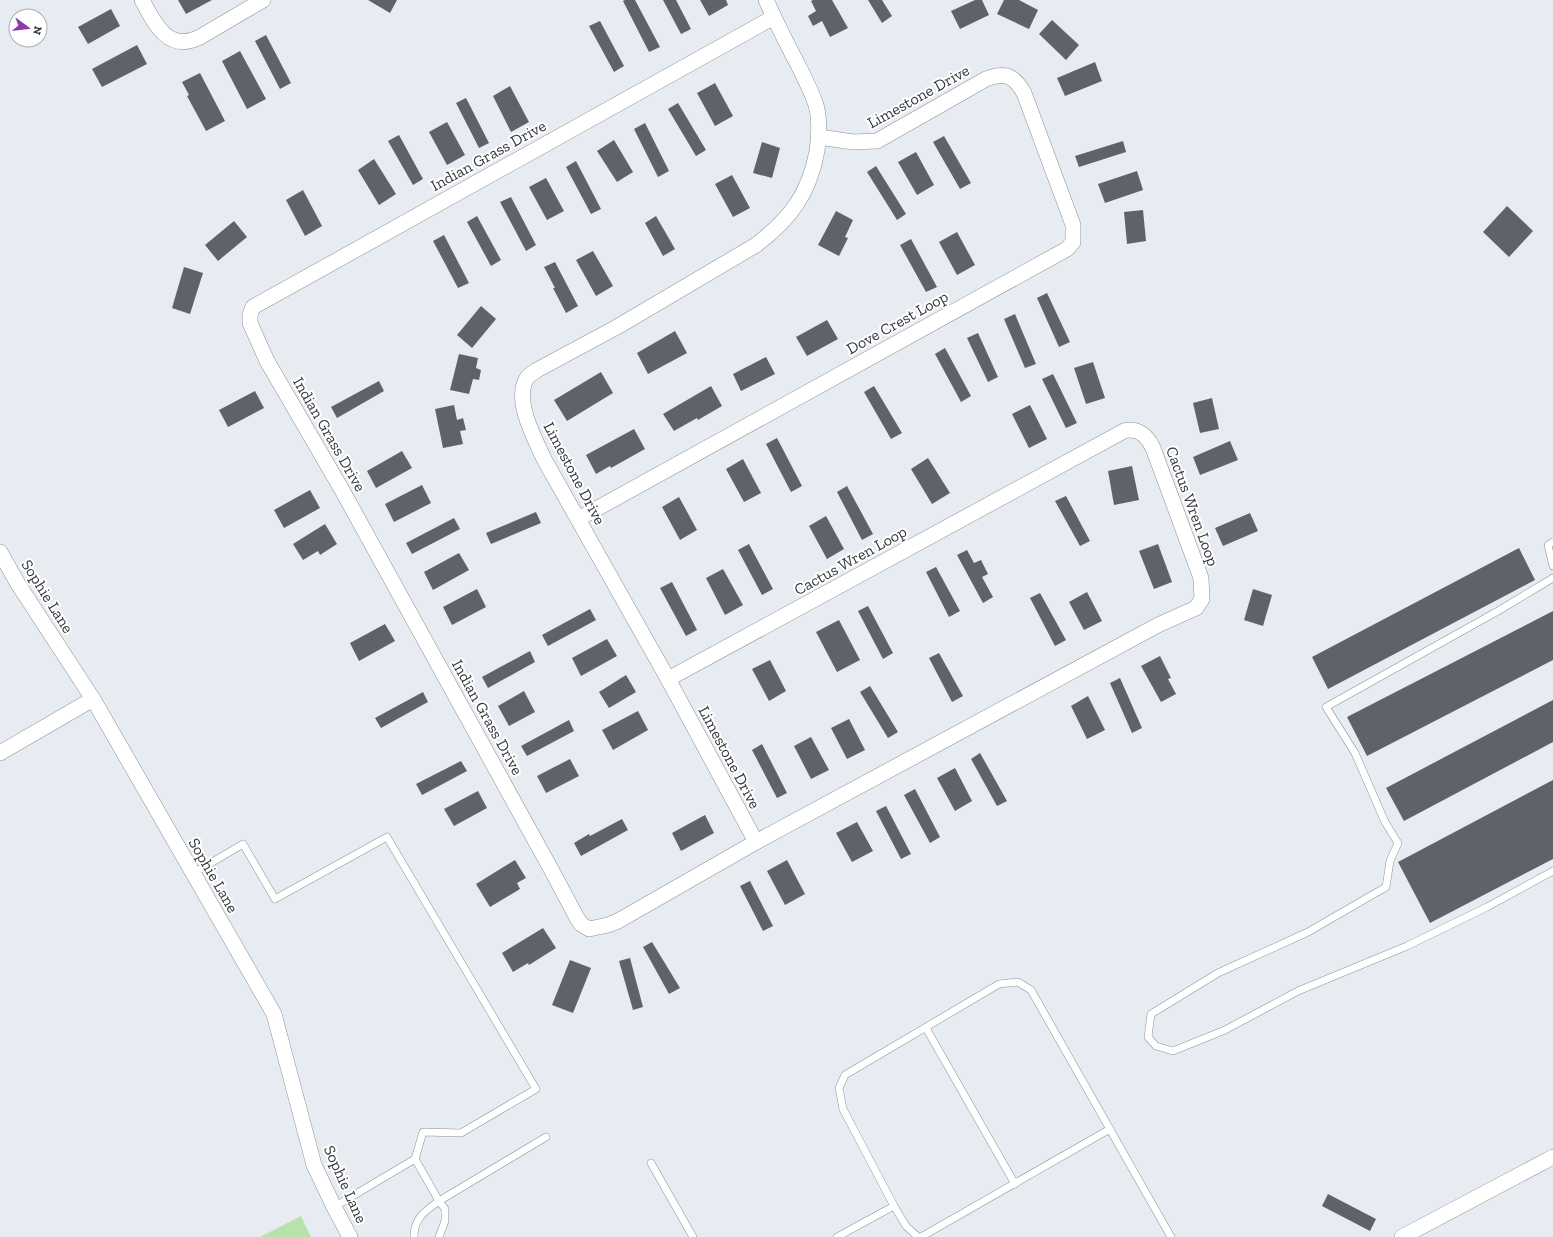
<svg xmlns="http://www.w3.org/2000/svg" width="1553" height="1237" font-family="'Zilla Slab',serif">
<style>
.green{fill:#b8e2ab}
.building{fill:#5e6269}
.lines{fill:none;stroke-linecap:round;stroke-linejoin:round}
.service-casing{stroke:#8c9198;stroke-width:8}
.minor-casing{stroke:#8c9198;stroke-width:16}
.service{stroke:#fff;stroke-width:7}
.minor{stroke:#fff;stroke-width:15}
.labels{text-anchor:middle;stroke-width:4;stroke-linejoin:round;paint-order:stroke}
.street-label{font-size:16px;fill:#35373a;stroke:#fff}
</style>
<rect width="100%" height="100%" fill="#e7ecf3"/>
<!-- green -->
<polygon class="green" points="301,1216 311,1237 260,1237"/>
<!-- building -->
<g class="building">
<polygon points="178,0 212,0 186,14"/>
<polygon points="368,0 397,0 390,13"/>
<polygon points="625,0 635,0 660,47 649,52 623,1"/>
<polygon points="663,0 676,0 691,29 681,34"/>
<polygon points="700,0 726,0 728,5 709,16"/>
<polygon points="813,0 832,0 848,28 830,37 822,21 813,26 808,16 816,11 811,1"/>
<polygon points="868,0 882,0 892,16 882,23"/>
<polygon points="975,0 982,0 989,15 960,29 951,11"/>
<polygon points="1004,0 1019,0 1038,10 1029,29 997,14"/>
<polygon points="111,9 120,26 88,44 78,27"/>
<polygon points="1052,20 1079,45 1066,60 1039,34"/>
<polygon points="600,21 624,66 614,72 589,26"/>
<polygon points="266,35 291,83 280,89 255,41"/>
<polygon points="137,45 147,64 102,87 92,69"/>
<polygon points="240,51 266,99 247,109 222,61"/>
<polygon points="1095,62 1102,81 1065,96 1057,78"/>
<polygon points="200,73 225,121 206,131 187,96 189,95 182,82"/>
<polygon points="715,83 733,116 715,126 697,93"/>
<polygon points="510,86 529,122 511,132 493,96"/>
<polygon points="466,98 489,143 479,148 456,103"/>
<polygon points="678,103 706,150 696,156 668,109"/>
<polygon points="447,122 465,155 447,165 429,132"/>
<polygon points="645,123 669,171 658,177 634,129"/>
<polygon points="399,135 423,179 413,185 388,141"/>
<polygon points="944,136 971,183 960,189 933,142"/>
<polygon points="614,140 633,172 617,182 597,151"/>
<polygon points="1123,141 1126,152 1079,167 1075,156"/>
<polygon points="762,142 780,148 772,178 753,173"/>
<polygon points="916,152 934,185 917,195 898,162"/>
<polygon points="374,159 396,194 379,205 358,170"/>
<polygon points="576,161 601,209 591,214 566,167"/>
<polygon points="876,166 906,214 897,220 867,172"/>
<polygon points="1137,171 1143,190 1105,203 1098,184"/>
<polygon points="732,175 750,208 733,217 715,184"/>
<polygon points="546,178 564,211 547,220 529,187"/>
<polygon points="303,190 322,226 305,236 286,200"/>
<polygon points="511,197 536,245 526,251 500,202"/>
<polygon points="1507,206 1533,231 1509,257 1483,232"/>
<polygon points="1143,210 1146,241 1127,244 1124,212"/>
<polygon points="836,211 853,220 845,237 848,238 839,256 818,245"/>
<polygon points="477,216 501,260 491,266 467,222"/>
<polygon points="656,216 675,249 663,256 645,223"/>
<polygon points="234,221 247,237 218,261 205,245"/>
<polygon points="957,232 975,265 957,275 939,242"/>
<polygon points="444,235 469,283 458,288 433,241"/>
<polygon points="911,239 937,287 926,292 900,245"/>
<polygon points="593,251 613,286 596,296 576,260"/>
<polygon points="555,262 578,306 566,313 553,288 555,288 544,267"/>
<polygon points="184,267 203,273 190,314 172,308"/>
<polygon points="1047,293 1070,342 1059,347 1037,298"/>
<polygon points="481,306 496,319 472,348 457,335"/>
<polygon points="1015,314 1036,364 1025,368 1004,319"/>
<polygon points="827,320 838,339 807,356 796,337"/>
<polygon points="675,331 687,353 648,374 637,353"/>
<polygon points="978,333 998,377 988,382 967,338"/>
<polygon points="945,348 971,396 961,402 935,354"/>
<polygon points="459,354 478,358 476,368 481,370 479,380 473,379 469,394 450,390"/>
<polygon points="766,357 775,374 741,391 733,374"/>
<polygon points="1093,362 1105,398 1086,404 1074,368"/>
<polygon points="601,372 613,393 567,421 554,400"/>
<polygon points="1053,374 1077,423 1066,428 1042,379"/>
<polygon points="379,381 384,391 337,418 331,407"/>
<polygon points="711,386 722,406 698,420 697,418 674,431 663,414"/>
<polygon points="874,386 902,433 891,439 864,392"/>
<polygon points="255,391 264,408 228,427 219,410"/>
<polygon points="1212,398 1219,429 1200,433 1193,403"/>
<polygon points="454,405 457,420 463,418 466,430 460,431 463,444 443,448 435,409"/>
<polygon points="1030,405 1047,439 1029,448 1012,414"/>
<polygon points="634,429 645,449 611,468 610,466 596,474 586,455"/>
<polygon points="777,438 802,486 791,492 766,444"/>
<polygon points="1230,441 1238,460 1200,475 1193,457"/>
<polygon points="402,451 412,468 376,488 367,471"/>
<polygon points="928,458 950,493 932,504 911,469"/>
<polygon points="743,459 761,493 744,502 726,469"/>
<polygon points="1132,466 1139,500 1114,505 1108,471"/>
<polygon points="422,485 431,503 394,522 385,504"/>
<polygon points="847,486 873,534 862,540 837,492"/>
<polygon points="310,490 320,508 284,528 274,510"/>
<polygon points="1066,496 1090,541 1080,546 1055,501"/>
<polygon points="679,497 697,530 680,540 662,507"/>
<polygon points="536,512 541,523 491,544 486,533"/>
<polygon points="1250,513 1258,531 1223,546 1215,528"/>
<polygon points="826,516 844,549 827,559 809,526"/>
<polygon points="454,518 460,529 412,554 406,543"/>
<polygon points="325,524 337,544 320,555 318,551 303,560 293,544"/>
<polygon points="749,544 773,589 762,595 738,550"/>
<polygon points="1158,544 1172,582 1154,589 1139,551"/>
<polygon points="1519,548 1535,580 1328,689 1312,657"/>
<polygon points="967,550 974,563 981,560 988,574 982,577 993,597 983,603 957,555"/>
<polygon points="459,553 469,570 433,590 424,572"/>
<polygon points="936,567 960,611 949,617 926,572"/>
<polygon points="723,569 743,605 725,615 706,578"/>
<polygon points="672,582 697,630 686,636 660,588"/>
<polygon points="477,589 486,607 452,625 443,607"/>
<polygon points="1253,589 1272,595 1263,626 1244,620"/>
<polygon points="1087,592 1102,621 1084,630 1069,602"/>
<polygon points="1040,593 1066,640 1055,646 1030,598"/>
<polygon points="868,606 893,653 883,659 858,611"/>
<polygon points="590,609 596,620 548,646 542,635"/>
<polygon points="1553,611 1553,660 1367,756 1347,717"/>
<polygon points="839,620 860,660 837,672 816,632"/>
<polygon points="385,624 395,641 359,661 350,643"/>
<polygon points="607,639 617,656 581,676 572,658"/>
<polygon points="530,651 535,662 488,688 482,677"/>
<polygon points="939,653 963,696 952,702 929,658"/>
<polygon points="1160,656 1171,678 1168,679 1176,694 1161,702 1141,666"/>
<polygon points="770,660 786,691 769,701 752,669"/>
<polygon points="626,675 636,692 609,708 599,692"/>
<polygon points="1120,678 1142,728 1132,733 1110,683"/>
<polygon points="870,686 898,732 888,738 860,692"/>
<polygon points="524,691 535,712 509,726 498,706"/>
<polygon points="423,692 428,702 381,728 375,718"/>
<polygon points="1088,696 1105,730 1087,739 1071,706"/>
<polygon points="1553,700 1553,742 1404,821 1386,788"/>
<polygon points="638,711 648,730 613,750 602,730"/>
<polygon points="849,719 865,750 847,759 831,728"/>
<polygon points="569,720 574,731 527,756 521,746"/>
<polygon points="811,737 829,770 811,779 794,746"/>
<polygon points="762,744 787,793 777,798 752,750"/>
<polygon points="980,753 1007,801 997,806 971,759"/>
<polygon points="570,759 579,776 546,793 537,776"/>
<polygon points="461,761 467,771 422,795 416,784"/>
<polygon points="955,768 972,801 955,811 937,778"/>
<polygon points="1553,780 1553,859 1430,923 1398,862"/>
<polygon points="915,789 940,837 930,843 904,795"/>
<polygon points="478,791 487,808 454,826 444,809"/>
<polygon points="886,806 911,854 901,859 876,811"/>
<polygon points="705,815 714,833 681,851 672,833"/>
<polygon points="622,819 628,830 581,856 574,843 589,834 590,836"/>
<polygon points="857,822 873,851 852,862 836,833"/>
<polygon points="515,860 526,878 517,883 520,889 490,907 476,884"/>
<polygon points="787,860 805,894 785,905 767,871"/>
<polygon points="750,881 773,926 763,931 740,886"/>
<polygon points="543,928 556,948 529,965 528,963 513,972 502,953"/>
<polygon points="652,942 680,988 669,994 643,947"/>
<polygon points="630,958 643,1007 633,1010 619,961"/>
<polygon points="570,960 591,968 573,1013 552,1005"/>
<polygon points="1328,1194 1376,1219 1370,1231 1322,1206"/>
</g>
<g class="lines">
<defs>
<g id="service">
<polyline points="1553,542 1548,545 1553,566"/>
<polyline points="1553,578 1498,611 1326,707 1355,753 1385,822 1398,843 1390,861 1386,887 1308,932 1218,973 1151,1014 1148,1037 1156,1046 1173,1051 1225,1030 1298,991 1407,946 1487,907 1553,871"/>
<polyline points="192,874 243,844 275,899 387,837 536,1089 461,1133 423,1132 415,1159 334,1207"/>
<polyline points="926,1028 1015,1184"/>
<polyline points="415,1159 439,1201 445,1209 445,1221 439,1237"/>
<polyline points="651,1163 693,1237"/>
<polyline points="894,1206 843,1109 839,1088 845,1075 999,984 1018,982 1031,990 1171,1237"/>
<path d="M414 1237C414 1218 425 1211 439 1201L546 1137"/>
<polyline points="837,1237 894,1206 906,1226 918,1237"/>
<polyline points="921,1237 1110,1129"/>
</g>
<g id="minor">
<path d="M142 0C155 24 168 53 200 37L263 0"/>
<path d="M578 519 1067 249 1073 242V225L1024 93C1014 75 1005 72 986 79L877 141 853 142 819 137"/>
<polyline points="0,552 18,584 93,699 274,1014 314,1165 334,1207 350,1237"/>
<path d="M668 679 1124 431C1138 427 1148 437 1153 448L1201 578 1202 599 1196 608 1158 625 756 842 618 921 608 925 589 929 581 924 577 918 552 871 342 490 267 361 250 323V315L253 307 774 17"/>
<polyline points="0,753 93,699"/>
<path d="M756 842 668 679 544 459C535 439 513 400 527 378 529 375 534 372 537 370L617 327 756 245C791 218 809 194 817 151 819 136 820 119 816 105 811 90 804 77 797 63 786 42 776 22 766 0"/>
<polyline points="1402,1237 1553,1157"/>
</g>
</defs>
<!-- service casing -->
<use href="#service" class="service-casing"/>
<!-- minor casing -->
<use href="#minor" class="minor-casing"/>
<!-- service -->
<use href="#service" class="service"/>
<!-- minor -->
<use href="#minor" class="minor"/>
</g>
<g class="labels">
<!-- street labels -->
<g class="street-label">
<text transform="translate(918 96) rotate(-29)" y="6">Limestone Drive</text>
<text transform="translate(488 155) rotate(-29)" y="6">Indian Grass Drive</text>
<text transform="translate(897 322) rotate(-29)" y="6">Dove Crest Loop</text>
<text transform="translate(330 434) rotate(60)" y="6">Indian Grass Drive</text>
<text transform="translate(575 473) rotate(62)" y="6">Limestone Drive</text>
<text transform="translate(1193 506) rotate(70)" y="6">Cactus Wren Loop</text>
<text transform="translate(850 560) rotate(-29)" y="6">Cactus Wren Loop</text>
<text transform="translate(48 596) rotate(58)" y="6">Sophie Lane</text>
<text transform="translate(488 717) rotate(61)" y="6">Indian Grass Drive</text>
<text transform="translate(730 757) rotate(62)" y="6">Limestone Drive</text>
<text transform="translate(214 875) rotate(60)" y="6">Sophie Lane</text>
<text transform="translate(346 1184) rotate(66)" y="6">Sophie Lane</text>
</g>
</g>
<!-- north arrow -->
<g transform="translate(28 28) rotate(105)"><circle r="19" fill="#ffffff" stroke="#aeafb0"/>
<path d="M0-3L7 15L0 10L-7 15Z" fill="#8a3aa9"/>
<text y="-6" font-size="11" font-weight="bold" text-anchor="middle" fill="#35373a">N</text>
</g>
</svg>
